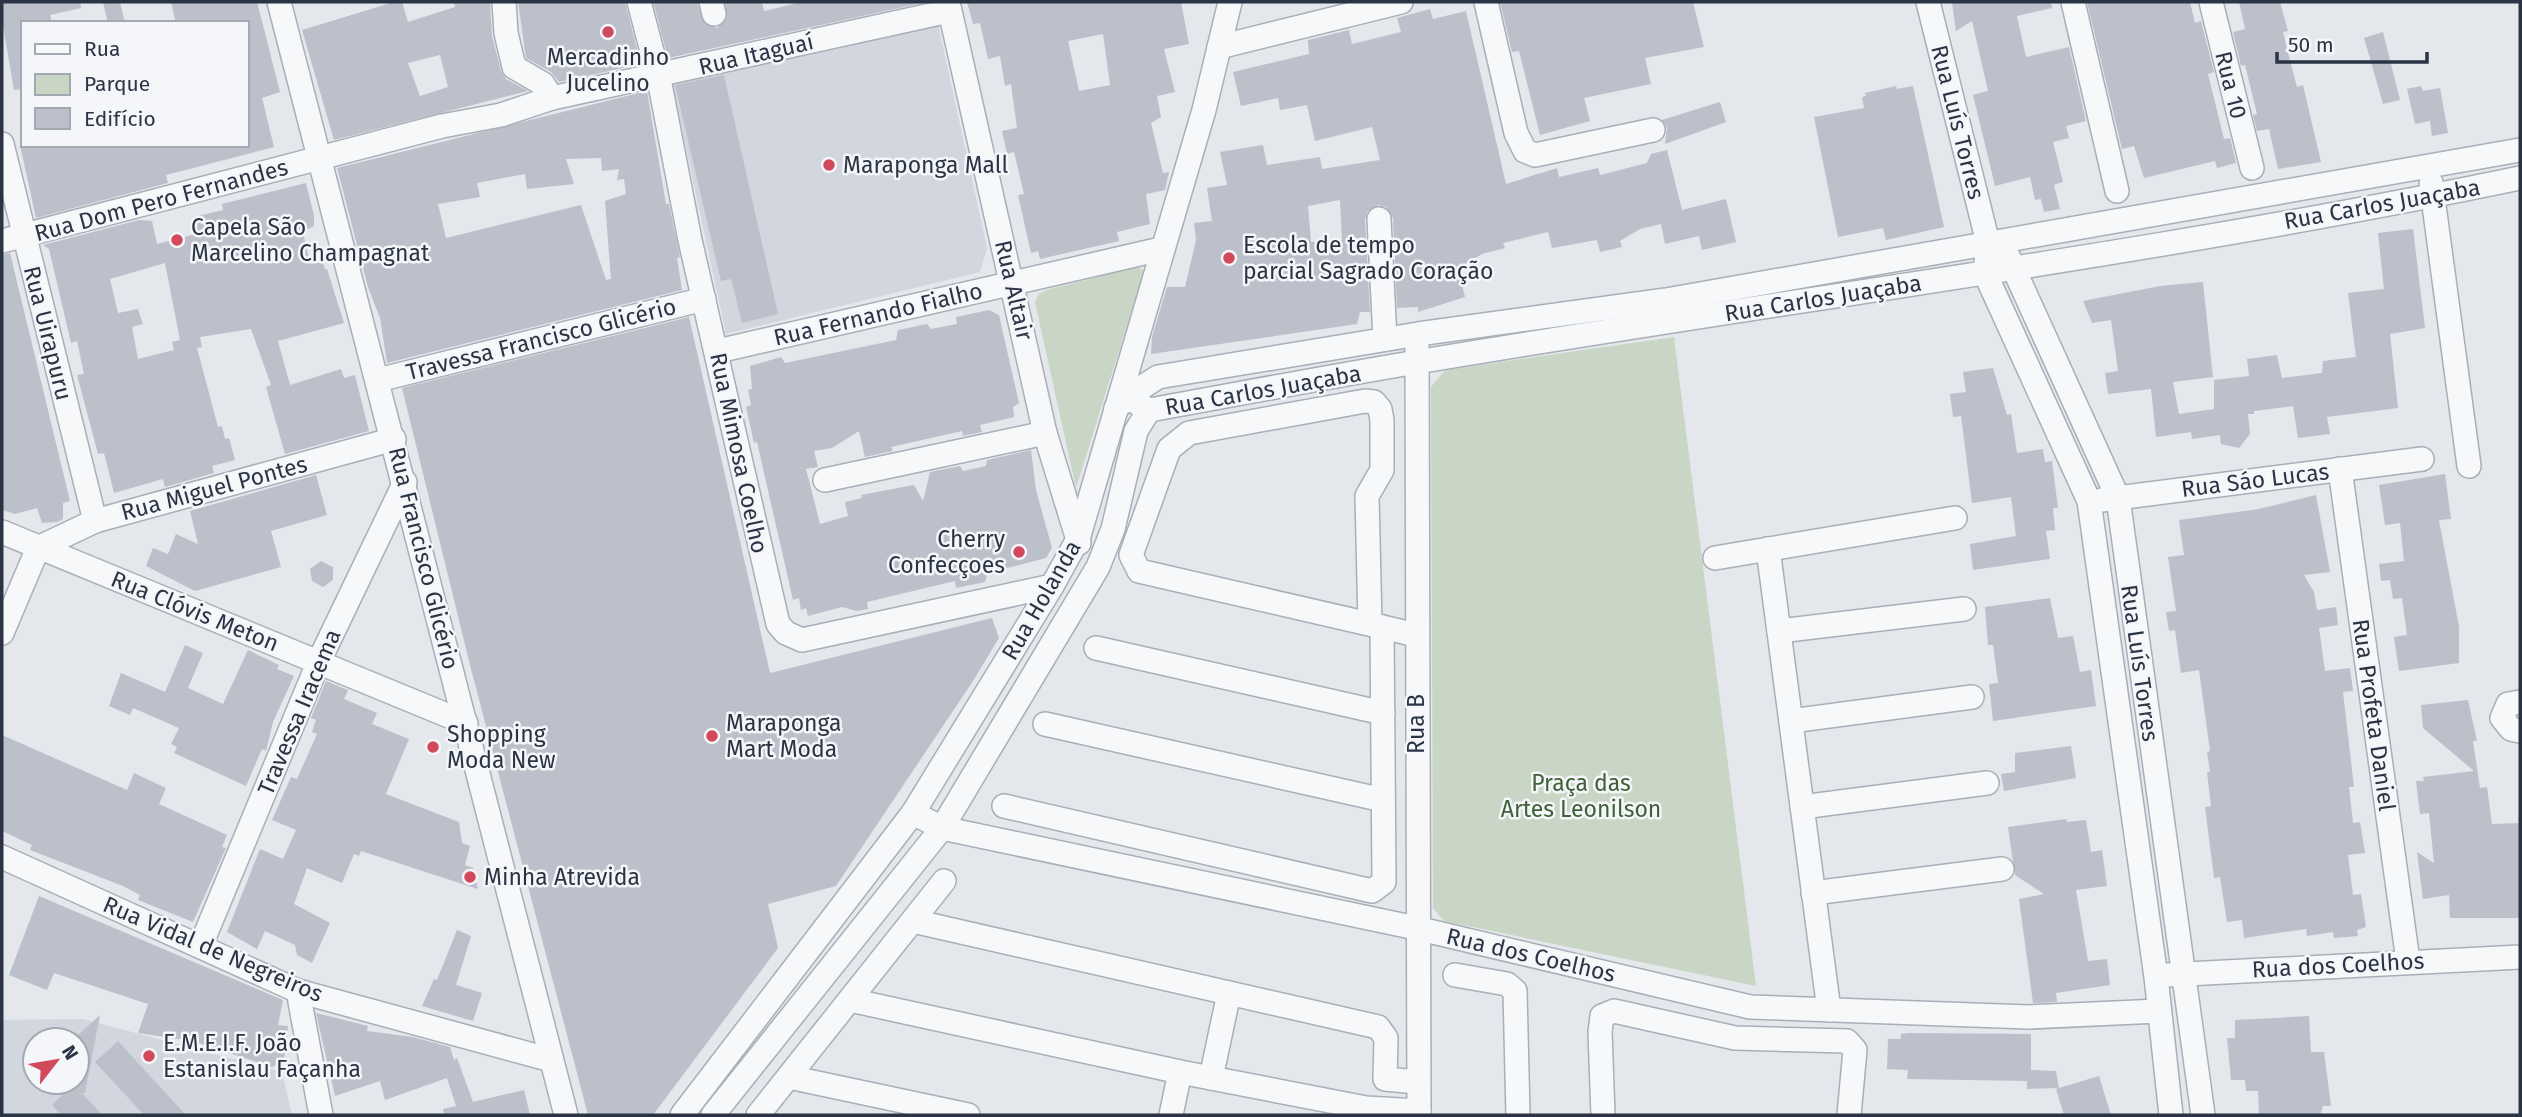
<svg xmlns="http://www.w3.org/2000/svg" width="2522" height="1117" font-family="'Fira Sans',sans-serif">
<style>
.built{fill:#d2d6de;fill-rule:evenodd}
.green{fill:#c9d6c5}
.building{fill:#bbc0ca;fill-rule:evenodd}
.lines{fill:none;stroke-linecap:round;stroke-linejoin:round}
.minor-casing{stroke:#a9aeb7;stroke-width:26}
.minor{stroke:#f7f8fa;stroke-width:23}
.poi-dot{fill:#d1495b;stroke:#f4f6f9;stroke-width:2.5}
.labels{text-anchor:middle;stroke-width:5;stroke-linejoin:round;paint-order:stroke}
.street-label{font-size:23px;fill:#2b3445;stroke:#f4f6f9}
.poi-label{font-size:23px;fill:#2b3445;stroke:#f4f6f9;text-anchor:start}
.park-label{font-size:23px;fill:#3f6138;stroke:#f4f6f9}
</style>
<rect width="100%" height="100%" fill="#e4e7ec"/>
<!-- built -->
<g class="built">
<polygon points="938,24 987,248 980,272 726,334 672,82"/>
<path d="M83 1019 282 1072 292 1115H2V1020ZM35 1040H77V1082H35Z"/>
</g>
<!-- green -->
<g class="green">
<polygon points="1138,267 1144,271 1076,488 1035,302 1039,294 1046,290"/>
<polygon points="1674,337 1756,986 1444,921 1433,908 1431,387 1445,370"/>
</g>
<!-- building -->
<g class="building">
<polygon points="2,2 80,2 81,8 50,15 52,23 23,23 23,89 14,90 2,20"/>
<polygon points="103,2 120,2 125,23 108,23"/>
<polygon points="171,2 257,2 280,92 262,98 274,147 166,175 168,183 36,218 20,145 247,145 247,23 176,23"/>
<path d="M394 2H402L408 22 455 7 454 2H490L492 36 501 71 506 79 528 91 334 140 302 30ZM440 55 448 87 420 96 408 63Z"/>
<polygon points="518,2 625,2 641,64 559,82 551,72 526,58"/>
<polygon points="653,2 697,2 704,23 717,28 727,18 725,2 762,2 764,11 802,2 922,3 668,58"/>
<path d="M967 2H1181L1189 44 1164 49 1175 92 1157 96 1161 117 1151 123 1163 173 1169 172 1165 190 1146 194 1150 224 1117 232 1119 241 1040 259 1038 251 1031 253 1018 195 1024 194 1014 152 1007 154 1002 131 1017 128 1011 84 1005 86 1000 56 988 59 980 23 973 24ZM1103 34 1110 85 1079 91 1068 41Z"/>
<polygon points="1500,2 1693,2 1704,47 1645,58 1651,84 1584,98 1590,121 1540,135 1519,51 1512,52"/>
<polygon points="1952,2 2051,2 2052,8 2017,16 2026,57 2069,47 2086,121 2066,126 2069,138 2053,142 2063,182 2054,185 2060,209 2044,212 2041,199 2035,200 2030,177 1995,186 1973,95 1988,91 1972,21 1956,31"/>
<polygon points="2087,2 2190,2 2195,23 2201,21 2214,72 2208,74 2224,139 2230,138 2236,163 2217,168 2215,161 2144,178 2134,146 2122,149"/>
<polygon points="2239,2 2280,2 2288,31 2283,32 2288,53 2297,87 2303,85 2321,162 2278,169 2269,129 2257,131 2253,115 2257,114 2245,65 2241,66 2233,32 2245,29"/>
<path d="M1430 9 1433 19 1466 11 1506 184 1557 168 1559 177 1598 168 1600 175 1647 163 1651 154 1667 150 1682 210 1726 199 1736 242 1702 250 1699 236 1665 244 1661 224 1640 229 1620 241 1622 247 1600 252 1597 240 1552 248 1548 232 1503 243 1505 248 1482 254 1458 268 1465 297 1418 312V307L1397 308 1393 218 1386 207 1378 205 1367 212 1365 220 1370 312H1360L1357 324 1151 354 1152 337 1167 287H1185L1196 240 1194 223 1212 221 1207 188 1227 185 1220 152 1263 145 1267 165 1320 157 1322 169 1380 160 1372 127 1315 141 1307 105 1280 110 1278 98 1241 106 1233 72 1309 54 1308 40 1349 30 1352 44 1401 32 1397 18ZM1340 200 1342 240 1311 242 1308 206Z"/>
<polygon points="2383,32 2400,100 2383,104 2364,38"/>
<polygon points="724,75 778,314 742,323 731,279 721,281 675,85"/>
<polygon points="1896,86 1897,89 1913,86 1944,227 1886,240 1883,228 1838,237 1814,117 1864,108 1862,97 1866,96 1865,93"/>
<polygon points="2421,86 2423,91 2440,88 2448,133 2432,136 2430,121 2415,124 2407,89"/>
<path d="M647 91 666 204H669L680 257 677 258 682 290 387 363 380 318 368 287 337 168ZM601 158 602 171 619 169 617 180 624 179 626 194 605 201 611 279 606 280 581 205 446 238 438 204 480 197 477 183 525 174 527 189 574 184 566 159Z"/>
<polygon points="1720,102 1726,122 1665,144 1667,128 1662,120"/>
<path d="M306 183 314 216V226L303 232 310 264 322 261 325 269H327L344 323 278 341 290 385 341 369 344 378 355 375 369 431 285 454 266 387 271 385 251 329 200 337 202 347 197 348 218 427 222 426 225 439 229 438 235 460 212 466 214 473 165 487 163 479 114 493 104 453 98 454 77 375 84 374 77 341 71 343 49 249 43 245 139 220 152 221 157 244 196 234 194 217 223 210 222 204ZM165 263 180 340 172 342 174 350 138 359 132 327 143 324 138 309 118 313 110 279Z"/>
<polygon points="2413,229 2425,328 2390,334 2398,408 2327,417 2330,434 2298,438 2293,406 2254,411 2254,414 2248,414 2250,434 2239,448 2221,444 2220,435 2192,439 2191,432 2156,437 2151,389 2108,394 2105,373 2118,371 2111,320 2092,323 2083,301 2160,286 2203,282 2213,377 2173,382 2179,414 2214,409 2214,380 2249,376 2247,359 2277,355 2282,378 2322,373 2323,361 2356,357 2348,293 2384,289 2378,233"/>
<polygon points="10,253 70,501 63,503 63,519 57,522 42,523 37,508 15,514 2,510 2,255"/>
<polygon points="989,310 999,315 1003,333 1019,403 1013,407 1014,417 980,425 982,432 963,436 962,431 891,447 893,451 865,457 859,431 832,448 814,451 818,467 806,469 820,524 848,516 845,502 862,498 861,495 914,485 923,501 930,472 960,466 963,471 986,466 987,460 1031,450 1036,490 1052,548 1046,558 995,571 987,575 985,582 956,588 955,581 867,602 868,609 857,611 842,607 808,616 806,608 801,610 799,598 793,600 757,442 754,443 746,407 751,405 748,390 752,389 750,366 781,357 785,363 896,340 898,330 927,324 931,329 957,324 956,317"/>
<polygon points="689,317 770,673 992,618 999,638 973,681 836,886 768,904 778,948 653,1115 588,1115 470,665 402,388"/>
<polygon points="1993,368 2007,415 2011,414 2017,453 2043,449 2045,462 2052,461 2058,508 2053,508 2055,530 2046,531 2050,559 1973,570 1970,544 2016,536 2011,497 1972,503 1961,416 1953,417 1950,394 1966,392 1963,372"/>
<polygon points="2445,474 2451,519 2439,520 2459,627 2459,663 2399,671 2394,637 2407,635 2402,598 2393,599 2390,580 2381,581 2379,564 2404,561 2400,523 2385,525 2379,485"/>
<polygon points="316,475 327,515 271,531 281,567 195,591 146,566 153,548 168,554 176,534 198,544 190,511"/>
<polygon points="2316,495 2330,572 2304,575 2314,592 2317,610 2336,607 2338,625 2319,628 2325,671 2350,668 2353,691 2343,692 2354,787 2349,787 2353,823 2360,822 2365,853 2348,855 2353,895 2361,894 2366,927 2357,930 2358,936 2334,938 2333,932 2307,936 2306,929 2244,938 2242,920 2227,922 2220,877 2214,878 2205,807 2211,806 2207,772 2210,772 2207,752 2210,751 2199,670 2181,673 2175,630 2169,631 2166,612 2176,611 2168,557 2184,555 2179,520 2259,509"/>
<polygon points="321,561 333,567 333,580 323,587 312,581 310,569"/>
<polygon points="2050,598 2058,638 2073,636 2080,672 2091,670 2096,706 1993,721 1989,684 1998,683 1993,645 1988,645 1985,607"/>
<polygon points="185,645 203,653 188,688 223,704 248,650 279,665 277,669 294,676 273,722 266,751 262,749 246,786 174,753 177,747 171,744 179,728 133,708 130,715 109,706 121,673 165,692"/>
<polygon points="326,681 348,690 344,699 377,713 372,724 409,739 386,794 459,822 462,843 470,846 465,865 473,868 478,889 361,851 359,856 354,854 342,883 307,868 294,904 330,923 312,963 297,955 295,945 265,931 257,949 227,932 260,849 283,859 296,830 272,820 291,777 297,779 317,734 312,732 316,720 311,718"/>
<polygon points="2468,700 2477,741 2473,741 2480,788 2487,787 2492,824 2520,823 2520,918 2450,918 2449,895 2423,899 2417,852 2434,863 2429,813 2420,814 2416,781 2424,781 2423,777 2474,771 2423,728 2421,705"/>
<polygon points="2,735 127,790 134,773 166,788 159,804 227,835 222,847 226,848 193,922 138,900 140,895 123,886 30,850 32,845 2,831"/>
<polygon points="2071,746 2076,778 2004,791 2001,774 2015,772 2015,753"/>
<polygon points="2066,819 2067,822 2086,820 2091,852 2102,850 2107,886 2076,890 2088,961 2107,959 2110,985 2056,993 2057,1002 2033,1003 2019,899 2044,894 2015,875 2008,827"/>
<polygon points="39,896 283,1000 278,1025 288,1026 284,1061 272,1067 192,1041 138,1033 148,1004 54,973 47,990 9,975"/>
<polygon points="457,930 471,936 456,985 482,993 473,1021 422,1006 434,979 437,980"/>
<polygon points="316,1013 368,1026 367,1031 413,1037 450,1047 454,1060 457,1058 473,1102 524,1090 530,1115 444,1115 443,1109 456,1106 447,1078 385,1100 380,1081 335,1096"/>
<polygon points="100,1015 85,1093 82,1093 102,1115 61,1115 52,1105 74,1084 77,1088 77,1036"/>
<polygon points="2309,1016 2311,1052 2324,1052 2331,1106 2323,1106 2320,1115 2259,1115 2258,1091 2246,1091 2245,1080 2231,1080 2227,1038 2235,1038 2235,1020"/>
<polygon points="1908,1033 2031,1034 2031,1070 2056,1071 2059,1088 2099,1076 2111,1115 2064,1115 2056,1089 2058,1088 2027,1089 2027,1081 1907,1079 1908,1070 1887,1069 1888,1039 1901,1039 1901,1034"/>
<polygon points="118,1041 138,1063 186,1115 144,1115 95,1062"/>
</g>
<g class="lines">
<defs>
<g id="minor">
<polyline points="279,2 566,1115"/>
<polyline points="504,2 506,33 514,67 543,84 552,98"/>
<polyline points="639,2 658,74 690,240 778,624 786,633 802,640 1052,586"/>
<polyline points="711,2 714,14"/>
<polyline points="948,2 1045,433 1079,543"/>
<polyline points="1486,2 1516,133 1525,151 1535,155 1653,130"/>
<polyline points="1928,2 1988,243 1985,273 2089,501 2156,977 2171,1115"/>
<polyline points="2073,2 2117,191"/>
<polyline points="2211,2 2252,168"/>
<polyline points="1219,47 1401,2"/>
<polyline points="2,144 95,521"/>
<polyline points="2431,183 2469,466"/>
<polyline points="1379,219 1385,339"/>
<polyline points="2,241 442,126 501,115 552,98 949,11"/>
<polyline points="2008,256 2118,498 2203,1115"/>
<polyline points="1417,347 1419,1115"/>
<polyline points="718,351 1161,249"/>
<polyline points="378,380 704,299"/>
<path d="M1125 384 1132 400 1149 410C1238 394 1327 377 1417 362 1784 300 2155 254 2520 178"/>
<polyline points="1116,408 1136,391 1158,377 1418,334 1666,300 2520,150"/>
<polyline points="2340,469 2408,961"/>
<polyline points="825,480 1045,433"/>
<polyline points="2102,500 2422,459"/>
<polyline points="2,532 466,723"/>
<polyline points="38,548 95,521 394,439"/>
<polyline points="1768,549 1829,1010"/>
<polyline points="1715,558 1955,518"/>
<polyline points="1370,624 1367,496 1382,470 1382,420 1380,409 1374,402 1365,401 1189,433 1169,449 1131,555 1139,571 1395,630 1416,635"/>
<polyline points="1779,631 1964,609"/>
<polyline points="2,633 38,548"/>
<polyline points="1096,648 1383,713"/>
<polyline points="2520,702 2508,704 2502,718 2511,729 2520,731"/>
<polyline points="1791,721 1972,697"/>
<polyline points="1045,724 1383,800"/>
<polyline points="1004,806 1372,891 1384,882 1382,627"/>
<polyline points="1802,807 1987,783"/>
<polyline points="913,813 942,828 1416,928 1750,1007 2029,1017 2159,1011"/>
<polyline points="2,857 298,991 551,1060"/>
<polyline points="1813,893 2002,869"/>
<polyline points="913,921 1378,1027 1386,1038 1385,1079 1418,1082"/>
<polyline points="201,945 319,661 405,482"/>
<polyline points="1455,975 1507,984 1515,991 1518,1115"/>
<polyline points="2167,975 2520,957"/>
<polyline points="298,991 321,1115"/>
<polyline points="850,1000 1180,1072 1366,1108 1419,1111"/>
<polyline points="789,1077 968,1115"/>
<polyline points="1211,1078 1229,993"/>
<polyline points="682,1115 913,813 1052,586 1078,539 1204,110 1230,2"/>
<polyline points="713,1115 942,828 1098,567 1113,529 1136,431 1149,410"/>
<polyline points="758,1115 944,881"/>
<polyline points="1171,1115 1180,1072"/>
<polyline points="1603,1115 1600,1032 1602,1016 1614,1011 1735,1038 1847,1041 1855,1050 1849,1115"/>
</g>
</defs>
<!-- minor casing -->
<use href="#minor" class="minor-casing"/>
<!-- minor -->
<use href="#minor" class="minor"/>
</g>
<!-- markers -->
<g class="poi-dot">
<circle cx="608" cy="32" r="7"/>
<circle cx="829" cy="165" r="7"/>
<circle cx="177" cy="240" r="7"/>
<circle cx="1229" cy="258" r="7"/>
<circle cx="1019" cy="552" r="7"/>
<circle cx="712" cy="736" r="7"/>
<circle cx="433" cy="747" r="7"/>
<circle cx="470" cy="877" r="7"/>
<circle cx="149" cy="1056" r="7"/>
</g>
<g class="labels">
<!-- street labels -->
<g class="street-label">
<text transform="translate(756 54) rotate(-13)" y="8">Rua Itaguaí</text>
<text transform="translate(2231 85) rotate(76)" y="8">Rua 10</text>
<text transform="translate(1958 122) rotate(76)" y="8">Rua Luís Torres</text>
<text transform="translate(161 200) rotate(-15)" y="8">Rua Dom Pero Fernandes</text>
<text transform="translate(2382 204) rotate(-10)" y="8">Rua Carlos Juaçaba</text>
<text transform="translate(1014 290) rotate(77)" y="8">Rua Altair</text>
<text transform="translate(1823 298) rotate(-9)" y="8">Rua Carlos Juaçaba</text>
<text transform="translate(878 314) rotate(-13)" y="8">Rua Fernando Fialho</text>
<text transform="translate(48 333) rotate(76)" y="8">Rua Uirapuru</text>
<text transform="translate(541 339) rotate(-14)" y="8">Travessa Francisco Glicério</text>
<text transform="translate(1263 390) rotate(-10)" y="8">Rua Carlos Juaçaba</text>
<text transform="translate(739 453) rotate(78)" y="8">Rua Mimosa Coelho</text>
<text transform="translate(2255 480) rotate(-7)" y="8">Rua Sáo Lucas</text>
<text transform="translate(214 488) rotate(-15)" y="8">Rua Miguel Pontes</text>
<text transform="translate(424 558) rotate(76)" y="8">Rua Francisco Glicério</text>
<text transform="translate(1041 600) rotate(-60)" y="8">Rua Holanda</text>
<text transform="translate(195 611) rotate(22)" y="8">Rua Clóvis Meton</text>
<text transform="translate(2140 663) rotate(82)" y="8">Rua Luís Torres</text>
<text transform="translate(299 712) rotate(-67)" y="8">Travessa Iracema</text>
<text transform="translate(2374 715) rotate(82)" y="8">Rua Profeta Daniel</text>
<text transform="translate(1416 724) rotate(-90)" y="8">Rua B</text>
<text transform="translate(213 949) rotate(23)" y="8">Rua Vidal de Negreiros</text>
<text transform="translate(1531 955) rotate(13)" y="8">Rua dos Coelhos</text>
<text transform="translate(2338 965) rotate(-3)" y="8">Rua dos Coelhos</text>
</g>
<!-- poi labels -->
<g class="poi-label">
<text x="608" y="65" text-anchor="middle">Mercadinho<tspan x="608" dy="26">Jucelino</tspan></text>
<text x="843" y="173">Maraponga Mall</text>
<text x="191" y="235">Capela São<tspan x="191" dy="26">Marcelino Champagnat</tspan></text>
<text x="1243" y="253">Escola de tempo<tspan x="1243" dy="26">parcial Sagrado Coração</tspan></text>
<text x="1005" y="547" text-anchor="end">Cherry<tspan x="1005" dy="26">Confecçoes</tspan></text>
<text x="726" y="731">Maraponga<tspan x="726" dy="26">Mart Moda</tspan></text>
<text x="447" y="742">Shopping<tspan x="447" dy="26">Moda New</tspan></text>
<text x="484" y="885">Minha Atrevida</text>
<text x="163" y="1051">E.M.E.I.F. João<tspan x="163" dy="26">Estanislau Façanha</tspan></text>
</g>
<!-- park labels -->
<g class="park-label">
<text x="1581" y="791">Praça das<tspan x="1581" dy="26">Artes Leonilson</tspan></text>
</g>
</g>
<!-- border -->
<rect width="2522" height="1117" fill="none" stroke="#2b3445" stroke-width="7"/>
<!-- legend -->
<rect x="21" y="21" width="228" height="126" fill="#f4f6f9" stroke="#a4a8b1" stroke-width="2"/>
<rect x="35" y="44" width="35" height="10" fill="#f7f8fa" stroke="#a4a8b1" stroke-width="2"/>
<text x="84" y="56" font-size="21" fill="#2b3445">Rua</text>
<rect x="35" y="74" width="35" height="21" fill="#c9d6c5" stroke="#a4a8b1" stroke-width="2"/>
<text x="84" y="91" font-size="21" fill="#2b3445">Parque</text>
<rect x="35" y="108" width="35" height="21" fill="#bbc0ca" stroke="#a4a8b1" stroke-width="2"/>
<text x="84" y="126" font-size="21" fill="#2b3445">Edifício</text>
<!-- north arrow -->
<g transform="translate(56 1061) rotate(59)"><circle r="33" fill="#f4f6f9" stroke="#a4a8b1" stroke-width="2"/>
<path d="M0-5L12 26L0 18L-12 26Z" fill="#d1495b"/>
<text y="-10" font-size="19" font-weight="bold" text-anchor="middle" fill="#2b3445">N</text>
</g>
<!-- scale -->
<path d="M2277 52v10h150v-10" fill="none" stroke="#2b3445" stroke-width="3.5"/>
<text x="2288" y="52" font-size="21" fill="#2b3445" stroke="#f4f6f9" stroke-width="5" paint-order="stroke">50 m</text>
</svg>
